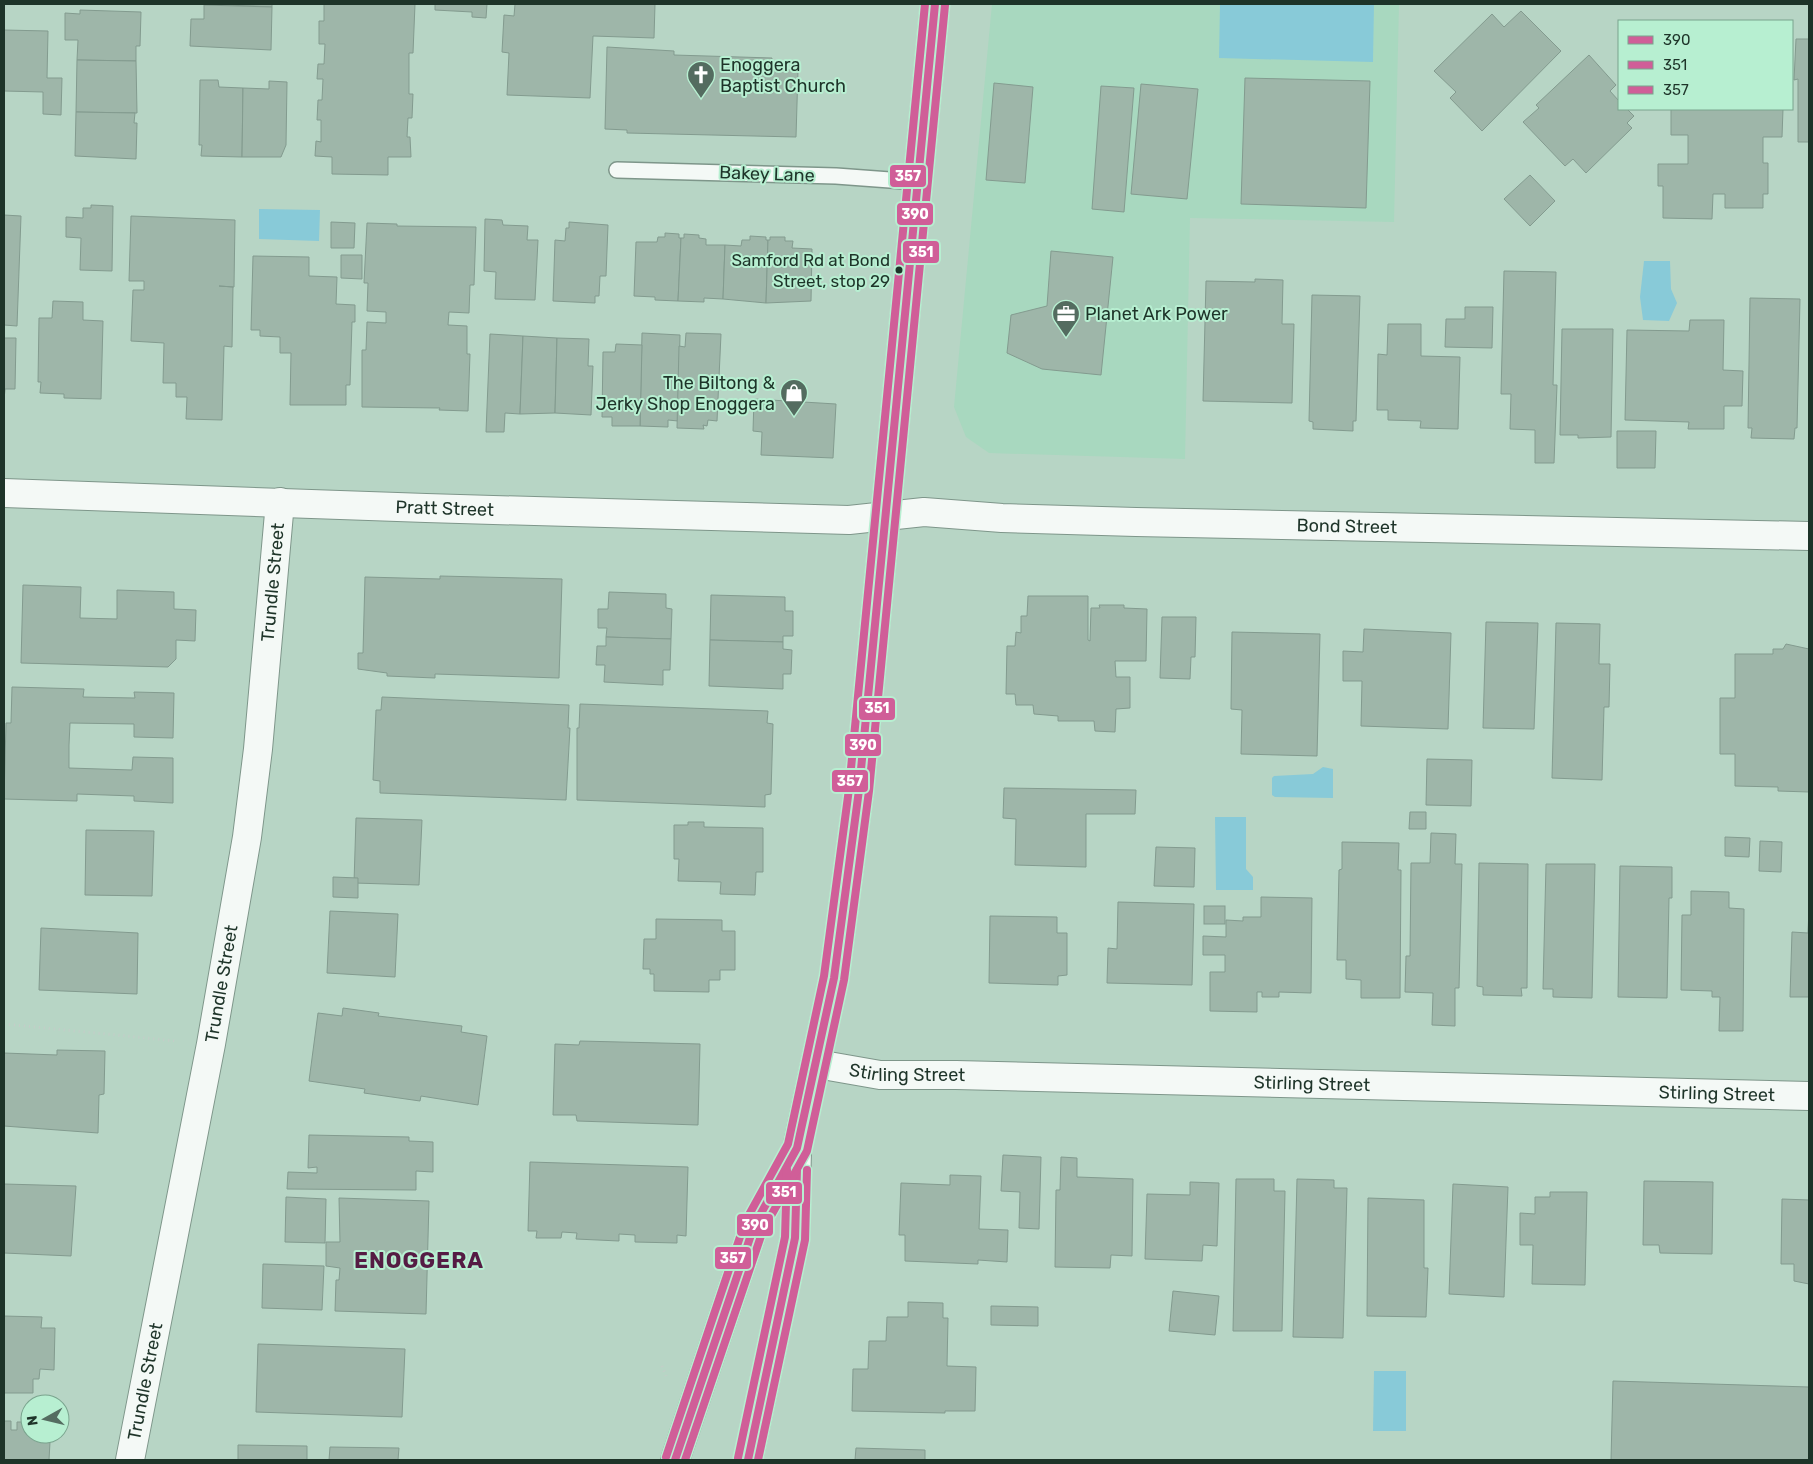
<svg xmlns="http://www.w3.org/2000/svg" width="1813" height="1464" font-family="Rubik,sans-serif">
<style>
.built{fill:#a8d8bf}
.water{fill:#88cad8}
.building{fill:#9eb6a9;stroke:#839b8f}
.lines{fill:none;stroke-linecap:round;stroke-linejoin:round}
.lane-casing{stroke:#7e968a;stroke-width:18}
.street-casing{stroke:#7e968a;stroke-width:30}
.primary-casing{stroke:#7e968a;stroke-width:30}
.path{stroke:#c4cdc8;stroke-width:3;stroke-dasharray:1 4;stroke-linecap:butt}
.lane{stroke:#f4f9f6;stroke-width:15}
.street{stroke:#f4f9f6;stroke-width:28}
.primary{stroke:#f4f9f6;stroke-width:28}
.bus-1-casing{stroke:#b7efd1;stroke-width:11}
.bus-2-casing{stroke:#b7efd1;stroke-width:11}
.bus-3-casing{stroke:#b7efd1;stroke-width:11}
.bus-1{stroke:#d05e98;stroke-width:8}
.bus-2{stroke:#d05e98;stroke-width:8}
.bus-3{stroke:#d05e98;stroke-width:8}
.bus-dot{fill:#1e3429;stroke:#b7efd1;stroke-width:2}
.labels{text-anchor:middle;stroke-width:4;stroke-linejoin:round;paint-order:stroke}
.bus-label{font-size:17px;fill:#1e3429;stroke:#b7efd1;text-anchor:end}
.poi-label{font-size:18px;fill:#1e3429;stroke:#b7efd1;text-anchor:start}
.street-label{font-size:18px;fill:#1e3429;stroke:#b7efd1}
.district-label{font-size:22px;font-weight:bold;letter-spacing:1px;fill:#551c44;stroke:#b7efd1}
.line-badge{stroke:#b7efd1;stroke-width:2}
.badge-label{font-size:14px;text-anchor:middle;font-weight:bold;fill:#fff}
</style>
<rect width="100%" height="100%" fill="#b7d5c5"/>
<!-- built -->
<polygon class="built" points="992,4 1399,4 1394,222 1190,218 1185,459 989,453 966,437 954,407"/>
<!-- water -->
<g class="water">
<polygon points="1220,4 1374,4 1373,62 1219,58"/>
<polygon points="259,209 320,210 319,241 259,239"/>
<polygon points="1644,261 1670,261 1671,289 1677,303 1669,321 1643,320 1640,297"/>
<polygon points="1323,767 1333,769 1333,798 1275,797 1272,795 1272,778 1274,776 1313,774"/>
<polygon points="1215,817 1246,817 1246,869 1253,877 1253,890 1216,890"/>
<polygon points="1374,1371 1406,1371 1406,1431 1373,1431"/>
</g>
<!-- building -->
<g class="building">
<polygon points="204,4 272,4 272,7"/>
<polygon points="324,4 415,4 413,53 409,53 409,94 413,94 412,118 408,118 407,137 410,137 411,157 388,157 388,175 332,174 332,157 315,156 316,141 321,142 321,120 317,120 318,100 322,100 323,79 317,79 318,64 324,64 325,44 319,44 319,21 324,21"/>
<polygon points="435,4 487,4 486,18 472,17 472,12 435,10"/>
<polygon points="515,4 655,4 654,38 593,36 590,98 507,95 509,53 502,52 504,15 514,16"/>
<polygon points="204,5 272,7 271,50 190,46 191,19 204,19"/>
<polygon points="80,10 141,12 140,46 136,46 136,61 77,60 78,40 65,40 65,13 80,14"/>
<polygon points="1521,11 1561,51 1482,131 1450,98 1456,92 1434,71 1492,14 1504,27"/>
<polygon points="4,30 48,31 47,78 62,78 61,115 43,114 43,92 4,91"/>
<polygon points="1796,39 1809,39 1809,142 1798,142 1798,79 1794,80"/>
<polygon points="607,47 674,51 674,55 772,58 771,69 798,70 796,137 627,133 627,130 605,129"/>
<polygon points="1589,55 1616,85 1610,91 1619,101 1619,109 1627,109 1634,116 1627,123 1632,128 1586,173 1573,159 1565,166 1523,122 1539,108 1536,105"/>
<polygon points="77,60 136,61 137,113 76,112"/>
<polygon points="1245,78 1370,81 1366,208 1241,204"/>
<polygon points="200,80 218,80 219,87 243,88 242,157 201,156 202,145 199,145"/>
<polygon points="269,81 287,82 286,145 281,157 242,157 243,88 269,89"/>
<polygon points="994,83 1033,87 1025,183 986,180"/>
<polygon points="1141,84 1198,89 1187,199 1131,194"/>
<polygon points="1101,86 1134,88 1124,212 1092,209"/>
<polygon points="1671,109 1783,109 1782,137 1763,137 1763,163 1768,163 1768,194 1763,194 1763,208 1725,208 1725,194 1713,194 1712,219 1663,218 1663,186 1658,186 1658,164 1688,164 1688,135 1671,135"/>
<polygon points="76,112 135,113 134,123 137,123 136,159 75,156"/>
<polygon points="1530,175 1555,201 1530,226 1504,199"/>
<polygon points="91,205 113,206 112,271 80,270 81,238 66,237 66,217 83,218 83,208 91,208"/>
<polygon points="4,215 21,216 17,326 4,325"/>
<polygon points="131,216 235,220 234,287 219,286 233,287 232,347 224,346 222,420 186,419 187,397 176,397 176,383 163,383 164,343 131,341 133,290 144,290 144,281 129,281"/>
<polygon points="485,219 502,220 503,225 528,226 527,240 538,240 535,300 495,299 496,272 484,271"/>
<polygon points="331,222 355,223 354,248 331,248"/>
<polygon points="569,222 608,225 606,276 600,276 599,296 595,296 595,303 553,301 555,240 565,241 566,228 569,228"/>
<polygon points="367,223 397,224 397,226 476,227 474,285 470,285 469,313 449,312 448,325 467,326 467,354 470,354 468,411 439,410 440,408 362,407 362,350 366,350 367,322 386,323 386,312 367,311 368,283 364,283"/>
<polygon points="665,233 679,234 679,238 681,238 678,301 655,300 655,297 634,296 636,242 657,242 658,237 665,237"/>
<polygon points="684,234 699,235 699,238 706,239 706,245 725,245 723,299 704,298 704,302 678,301 681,238 684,238"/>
<polygon points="750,236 766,237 766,240 768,240 766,303 723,299 725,245 741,246 742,240 750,240"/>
<polygon points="770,237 785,237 785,241 793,241 792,248 812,249 811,301 766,303 768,240 770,240"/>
<polygon points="1051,251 1113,257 1101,375 1042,369 1007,353 1011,315 1047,306"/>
<polygon points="341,255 362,255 362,279 341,278"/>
<polygon points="253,256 309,257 309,276 337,277 336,304 355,305 355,322 352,322 350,385 346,385 346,405 290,405 291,353 280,353 280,337 260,336 260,330 251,330"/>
<polygon points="1504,271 1556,272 1553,385 1557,385 1554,463 1535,463 1535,430 1510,429 1511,394 1501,394"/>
<polygon points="1255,279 1283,280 1282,324 1294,324 1292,403 1203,401 1206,281 1255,282"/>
<polygon points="1312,295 1360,296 1356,421 1353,421 1353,431 1313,429 1313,422 1309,421"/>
<polygon points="1750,298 1800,299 1797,428 1795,428 1794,439 1751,438 1752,428 1748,428"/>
<polygon points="53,301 83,302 83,320 103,321 101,399 64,398 64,394 40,393 41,382 38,382 39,318 52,318"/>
<polygon points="1465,307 1493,307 1492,348 1445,347 1446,319 1465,319"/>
<polygon points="1690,320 1724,320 1723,370 1743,371 1742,406 1724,406 1724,429 1688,429 1689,422 1625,420 1627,330 1689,331"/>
<polygon points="1388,324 1421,324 1421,356 1460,357 1458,429 1420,428 1421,421 1388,420 1388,410 1377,410 1378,354 1387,355"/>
<polygon points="1562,329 1613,329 1611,437 1578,438 1578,435 1560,435"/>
<polygon points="642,333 680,335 678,421 668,420 668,427 640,426"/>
<polygon points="686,333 721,334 717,421 708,420 707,426 703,425 704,429 677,428 679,346 685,347"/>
<polygon points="490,334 523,336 520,414 505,413 504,432 486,432"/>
<polygon points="523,336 557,338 555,413 520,414"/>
<polygon points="4,338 16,338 15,389 5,389 4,400"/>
<polygon points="557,338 589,339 588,366 593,366 591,415 555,413"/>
<polygon points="616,344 642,345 640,426 612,426 612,417 602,417 603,352 615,352"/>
<polygon points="754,399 836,404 833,458 761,455 762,432 753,431"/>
<polygon points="1617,431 1656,431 1655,468 1617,468"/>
<polygon points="440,576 562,579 559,678 435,674 435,678 387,676 387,673 358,669 358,653 363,653 365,577 440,579"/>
<polygon points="23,585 81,587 80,618 117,619 117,590 174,592 174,609 196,610 195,641 176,640 176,659 168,667 21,663"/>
<polygon points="609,592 666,594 666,608 672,609 671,639 606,637 607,628 598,628 598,609 608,609"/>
<polygon points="711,595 785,597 785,611 793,611 793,636 783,636 783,642 710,640"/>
<polygon points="1028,596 1088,596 1088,640 1090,641 1091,608 1100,608 1099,605 1124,605 1124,608 1147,609 1146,661 1115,661 1116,677 1130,677 1130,708 1116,709 1115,732 1095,731 1094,721 1058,721 1058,716 1034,714 1033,705 1016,705 1015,694 1006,694 1007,646 1015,646 1016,632 1021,633 1021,616 1027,616"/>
<polygon points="1162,617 1196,617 1195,657 1191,657 1190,679 1160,678"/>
<polygon points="1486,622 1538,623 1534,729 1483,728"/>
<polygon points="1556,623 1600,624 1599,664 1610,664 1609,707 1604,707 1602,780 1552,778"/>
<polygon points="1364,629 1451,633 1448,729 1361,726 1362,681 1343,681 1343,651 1363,652"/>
<polygon points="1232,632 1320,634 1317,756 1241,754 1242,710 1231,709"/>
<polygon points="606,637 671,639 670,670 663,670 663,685 604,682 605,665 596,665 597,646 606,646"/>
<polygon points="710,640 783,642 783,649 792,650 791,674 783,674 783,689 709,686"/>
<polygon points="1786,644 1809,649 1809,792 1778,791 1778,787 1735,786 1735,754 1720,754 1720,698 1735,698 1735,654 1773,654 1773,649 1783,649"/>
<polygon points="12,687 84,689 83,697 135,698 134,692 174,693 173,738 134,737 134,724 70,723 69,745 69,768 132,770 133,757 173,758 173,803 134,801 134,796 77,794 77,801 4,799 6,723 11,723"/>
<polygon points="382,697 569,705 568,728 570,728 566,800 380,793 380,781 373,780 376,710 381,710"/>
<polygon points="580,704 768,711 767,723 773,724 771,794 765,795 765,807 577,800 577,728 579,728"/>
<polygon points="1427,759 1472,760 1471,806 1426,805"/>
<polygon points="1004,788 1136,790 1135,814 1086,814 1086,867 1015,865 1016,819 1003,818"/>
<polygon points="1410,812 1426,812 1426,829 1409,829"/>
<polygon points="356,818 422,820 419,885 354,883"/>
<polygon points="688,822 704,822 704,827 763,828 763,872 756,872 755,895 720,894 721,882 678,881 679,859 674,859 674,825 688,825"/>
<polygon points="86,830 154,831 152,896 85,895"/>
<polygon points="1431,833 1456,834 1455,864 1462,864 1459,988 1455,988 1455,1026 1432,1025 1433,993 1405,992 1406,956 1410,956 1411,863 1430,863"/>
<polygon points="1725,837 1750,838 1749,857 1725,856"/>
<polygon points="1760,841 1782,842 1781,872 1759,871"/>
<polygon points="1342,842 1399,843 1398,870 1401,870 1400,998 1361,998 1361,980 1346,979 1346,960 1337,960 1339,870 1342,869"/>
<polygon points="1156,847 1195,848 1194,887 1154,886"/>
<polygon points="1479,863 1528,864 1527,988 1521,988 1522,996 1483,995 1483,987 1477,986"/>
<polygon points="1546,864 1595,864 1592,998 1553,997 1553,989 1543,989"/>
<polygon points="1620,866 1672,867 1672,898 1669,898 1667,998 1618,997"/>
<polygon points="333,877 358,878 358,898 333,897"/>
<polygon points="1691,891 1729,892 1729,908 1744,909 1743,1031 1719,1031 1720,997 1712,997 1712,991 1681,990 1682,915 1691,915"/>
<polygon points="1261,897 1312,898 1311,993 1279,992 1279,997 1262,997 1262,992 1257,992 1257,1012 1210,1011 1210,972 1225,972 1225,955 1203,955 1203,936 1226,937 1226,920 1243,921 1243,917 1261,917"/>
<polygon points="1118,902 1194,904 1192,985 1107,983 1108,948 1117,949"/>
<rect x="1204" y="906" width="21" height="18"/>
<polygon points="1809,909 1809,997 1790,997 1792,932 1808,933"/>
<polygon points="330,911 398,914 395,977 327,973"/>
<polygon points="990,916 1057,917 1057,933 1067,933 1067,975 1058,976 1058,985 989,983"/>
<polygon points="656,919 722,920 722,931 735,931 735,970 720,970 720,980 709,980 709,992 654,991 654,974 650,974 650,969 643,969 644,939 656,939"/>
<polygon points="41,928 138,933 137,994 39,990"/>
<polygon points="343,1008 379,1013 378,1016 462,1026 461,1032 487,1036 478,1105 421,1096 420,1101 364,1093 365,1089 309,1081 318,1013 342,1016"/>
<polygon points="580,1041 700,1044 698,1125 577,1121 576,1115 553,1115 555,1044 579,1045"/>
<polygon points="57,1050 105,1051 104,1094 99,1095 98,1133 4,1126 4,1053 57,1055"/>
<polygon points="309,1135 409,1137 409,1141 433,1142 433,1172 416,1171 416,1190 287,1189 288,1172 317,1173 317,1167 308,1168"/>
<polygon points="1003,1155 1041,1157 1039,1229 1019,1228 1020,1192 1001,1191"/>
<polygon points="1061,1157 1077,1158 1077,1177 1133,1179 1132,1256 1111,1255 1110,1268 1055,1267 1056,1190 1060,1190"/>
<polygon points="530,1162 688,1167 686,1236 677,1235 677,1243 635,1242 635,1235 619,1234 619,1241 576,1239 577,1233 562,1232 561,1238 536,1238 537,1231 528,1231"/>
<polygon points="950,1175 981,1176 979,1229 1008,1230 1007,1262 978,1260 978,1264 905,1261 905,1235 899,1235 901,1183 950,1185"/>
<polygon points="1236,1179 1274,1179 1274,1191 1285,1191 1282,1331 1233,1331"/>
<polygon points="1297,1179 1334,1180 1334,1188 1347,1188 1343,1338 1293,1337"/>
<polygon points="1644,1181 1713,1182 1712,1254 1660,1253 1659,1245 1643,1245"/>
<polygon points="1190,1182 1219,1183 1217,1246 1203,1245 1202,1261 1145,1259 1147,1194 1190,1195"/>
<polygon points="4,1184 76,1186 71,1256 4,1253"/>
<polygon points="1453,1184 1508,1187 1504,1297 1449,1294"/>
<polygon points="1550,1192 1587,1192 1585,1285 1532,1284 1533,1245 1520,1245 1520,1213 1535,1214 1535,1197 1550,1197"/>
<polygon points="286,1197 326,1199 325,1243 285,1242"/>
<polygon points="339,1198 429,1201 426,1314 335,1311 336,1280 339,1280 340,1268 326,1266 326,1242 340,1242"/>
<polygon points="1368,1198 1424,1200 1424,1268 1428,1268 1426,1317 1367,1316"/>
<polygon points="1782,1199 1809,1200 1809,1284 1794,1281 1794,1264 1781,1264"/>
<polygon points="263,1264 324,1266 322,1310 262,1308"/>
<polygon points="1173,1291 1219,1296 1215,1335 1169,1331"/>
<polygon points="908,1302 943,1303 943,1318 948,1318 947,1366 976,1367 975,1411 945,1411 945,1413 852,1411 853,1369 868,1369 869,1341 886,1341 887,1317 908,1317"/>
<polygon points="991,1306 1038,1307 1038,1326 991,1325"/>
<polygon points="4,1316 42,1317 41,1328 55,1328 54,1370 40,1369 39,1379 33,1379 33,1393 4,1393"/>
<polygon points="258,1344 405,1349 402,1417 256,1412"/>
<polygon points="1613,1381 1809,1387 1809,1460 1611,1460"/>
<polygon points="4,1421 11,1421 11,1430 17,1430 17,1422 30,1422 30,1434 44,1434 44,1442 50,1442 49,1460 4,1460"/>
<polygon points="238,1445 307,1446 307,1460 238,1460"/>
<polygon points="330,1447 399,1448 398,1460 329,1460"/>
<polygon points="856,1448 925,1450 925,1460 855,1460"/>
</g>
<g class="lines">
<defs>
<polyline id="lane" points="617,170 836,176 917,182"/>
<g id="street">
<path id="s1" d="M4 493 426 508 849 520 924 512 1002 518 1136 522 1809 536"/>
<path id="s2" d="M817 1064 880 1075H956L1809 1096"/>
<path id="s3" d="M130 1460 211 1044 247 837 258 749 280 502"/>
</g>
<g id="primary">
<polyline points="675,1460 754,1226 795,1153"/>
<polyline points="748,1460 795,1238 797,1148 834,978 859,790 935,4"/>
</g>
</defs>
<!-- lane casing -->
<use href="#lane" class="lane-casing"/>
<!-- street casing -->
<use href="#street" class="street-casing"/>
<!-- primary casing -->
<use href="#primary" class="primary-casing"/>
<!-- path -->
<g class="path">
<polyline points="4,1024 177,1041"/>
<polyline points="662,1366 666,1376"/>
</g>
<!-- lane -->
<use href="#lane" class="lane"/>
<!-- street -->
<use href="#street" class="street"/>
<!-- primary -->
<use href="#primary" class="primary"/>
<defs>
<g id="bus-1">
<polyline points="675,1460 754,1226 797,1148 834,978 859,790 935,4"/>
<polyline points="748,1460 795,1238 797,1170"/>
</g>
<g id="bus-2">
<polyline points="685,1460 763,1230 807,1151 844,980 869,791 945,5"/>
<polyline points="758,1460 805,1240 807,1170"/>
</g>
<g id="bus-3">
<polyline points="666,1457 745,1222 788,1144 824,976 849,789 925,4"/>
<polyline points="738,1458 785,1237 787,1170"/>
</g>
</defs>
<!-- bus-1 casing -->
<use href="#bus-1" class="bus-1-casing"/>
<!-- bus-2 casing -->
<use href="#bus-2" class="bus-2-casing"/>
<!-- bus-3 casing -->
<use href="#bus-3" class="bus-3-casing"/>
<!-- bus-1 -->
<use href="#bus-1" class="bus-1"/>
<!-- bus-2 -->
<use href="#bus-2" class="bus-2"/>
<!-- bus-3 -->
<use href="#bus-3" class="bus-3"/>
</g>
<!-- icons -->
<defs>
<symbol id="church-pin" viewBox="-11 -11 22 30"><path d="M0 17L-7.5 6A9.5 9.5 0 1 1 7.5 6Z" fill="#546c60" stroke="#b7efd1"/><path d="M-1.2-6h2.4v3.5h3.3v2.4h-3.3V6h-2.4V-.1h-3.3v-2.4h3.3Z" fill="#fff"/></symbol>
<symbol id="office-pin" viewBox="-11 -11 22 30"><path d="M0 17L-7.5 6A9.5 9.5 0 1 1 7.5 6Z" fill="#546c60" stroke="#b7efd1"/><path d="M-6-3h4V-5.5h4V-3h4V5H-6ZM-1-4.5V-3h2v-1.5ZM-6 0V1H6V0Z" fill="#fff"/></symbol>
<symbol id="shop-pin" viewBox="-11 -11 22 30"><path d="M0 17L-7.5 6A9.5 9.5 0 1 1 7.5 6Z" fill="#546c60" stroke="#b7efd1"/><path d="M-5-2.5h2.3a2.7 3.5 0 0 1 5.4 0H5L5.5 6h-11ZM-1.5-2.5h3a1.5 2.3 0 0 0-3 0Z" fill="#fff"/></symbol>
</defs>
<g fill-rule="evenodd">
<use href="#church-pin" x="685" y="59" width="32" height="43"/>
<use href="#office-pin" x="1050" y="298" width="32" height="43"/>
<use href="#shop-pin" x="778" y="377" width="32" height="43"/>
</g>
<!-- markers -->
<circle class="bus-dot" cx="899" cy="270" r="4.5"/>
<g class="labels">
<!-- bus labels -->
<g class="bus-label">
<text x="890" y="266">Samford Rd at Bond<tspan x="890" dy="21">Street, stop 29</tspan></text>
</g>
<!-- poi labels -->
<g class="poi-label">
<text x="720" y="71">Enoggera<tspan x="720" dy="21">Baptist Church</tspan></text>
<text x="1085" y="320">Planet Ark Power</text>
<text x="775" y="389" text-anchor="end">The Biltong &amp;<tspan x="775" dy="21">Jerky Shop Enoggera</tspan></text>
</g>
<!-- street labels -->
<g class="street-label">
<text transform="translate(767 174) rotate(2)" y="6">Bakey Lane</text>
<text dy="6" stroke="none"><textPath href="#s1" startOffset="441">Pratt Street</textPath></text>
<text dy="6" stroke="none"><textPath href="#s1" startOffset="1344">Bond Street</textPath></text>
<text dy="6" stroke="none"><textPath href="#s3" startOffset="890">Trundle Street</textPath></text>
<text dy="6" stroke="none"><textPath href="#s3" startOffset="485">Trundle Street</textPath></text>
<text dy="6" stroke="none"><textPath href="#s2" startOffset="91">Stirling Street</textPath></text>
<text dy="6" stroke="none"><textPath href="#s2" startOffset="496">Stirling Street</textPath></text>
<text dy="6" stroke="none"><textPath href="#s2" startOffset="901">Stirling Street</textPath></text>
<text dy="6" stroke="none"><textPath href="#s3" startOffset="80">Trundle Street</textPath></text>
</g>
<!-- district labels -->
<g class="district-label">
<text x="419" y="1268">ENOGGERA</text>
</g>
</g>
<g class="line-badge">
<rect x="889" y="164" width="38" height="24" rx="5" fill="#d05e98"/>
<rect x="896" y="202" width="38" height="24" rx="5" fill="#d05e98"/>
<rect x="902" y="240" width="38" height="24" rx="5" fill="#d05e98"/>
<rect x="858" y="697" width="38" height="24" rx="5" fill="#d05e98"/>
<rect x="844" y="733" width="38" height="24" rx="5" fill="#d05e98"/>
<rect x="831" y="769" width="38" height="24" rx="5" fill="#d05e98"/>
<rect x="765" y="1181" width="38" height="24" rx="5" fill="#d05e98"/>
<rect x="736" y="1213" width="38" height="24" rx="5" fill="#d05e98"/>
<rect x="714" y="1246" width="38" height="24" rx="5" fill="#d05e98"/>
</g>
<g class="badge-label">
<text x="908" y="181">357</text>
<text x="915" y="219">390</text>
<text x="921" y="257">351</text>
<text x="877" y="713">351</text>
<text x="863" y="750">390</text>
<text x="850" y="786">357</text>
<text x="784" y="1197">351</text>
<text x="755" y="1230">390</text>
<text x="733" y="1263">357</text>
</g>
<!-- border -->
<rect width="1813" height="1464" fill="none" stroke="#1e3429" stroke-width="10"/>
<!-- legend -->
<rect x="1618" y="20" width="175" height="90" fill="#b7efd1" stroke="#7aa48e"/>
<rect x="1628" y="36" width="25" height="8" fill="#d05e98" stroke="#7aa48e"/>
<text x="1663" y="45" font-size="15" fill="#1e3429">390</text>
<rect x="1628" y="61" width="25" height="8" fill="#d05e98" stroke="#7aa48e"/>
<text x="1663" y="70" font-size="15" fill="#1e3429">351</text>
<rect x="1628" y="86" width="25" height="8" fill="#d05e98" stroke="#7aa48e"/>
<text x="1663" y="95" font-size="15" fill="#1e3429">357</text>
<!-- north arrow -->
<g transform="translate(45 1419) rotate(262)"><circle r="24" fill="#b7efd1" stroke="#7aa48e"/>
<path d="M0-4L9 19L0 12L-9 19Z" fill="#546c60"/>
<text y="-8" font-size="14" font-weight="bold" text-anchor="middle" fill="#1e3429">N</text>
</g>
</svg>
